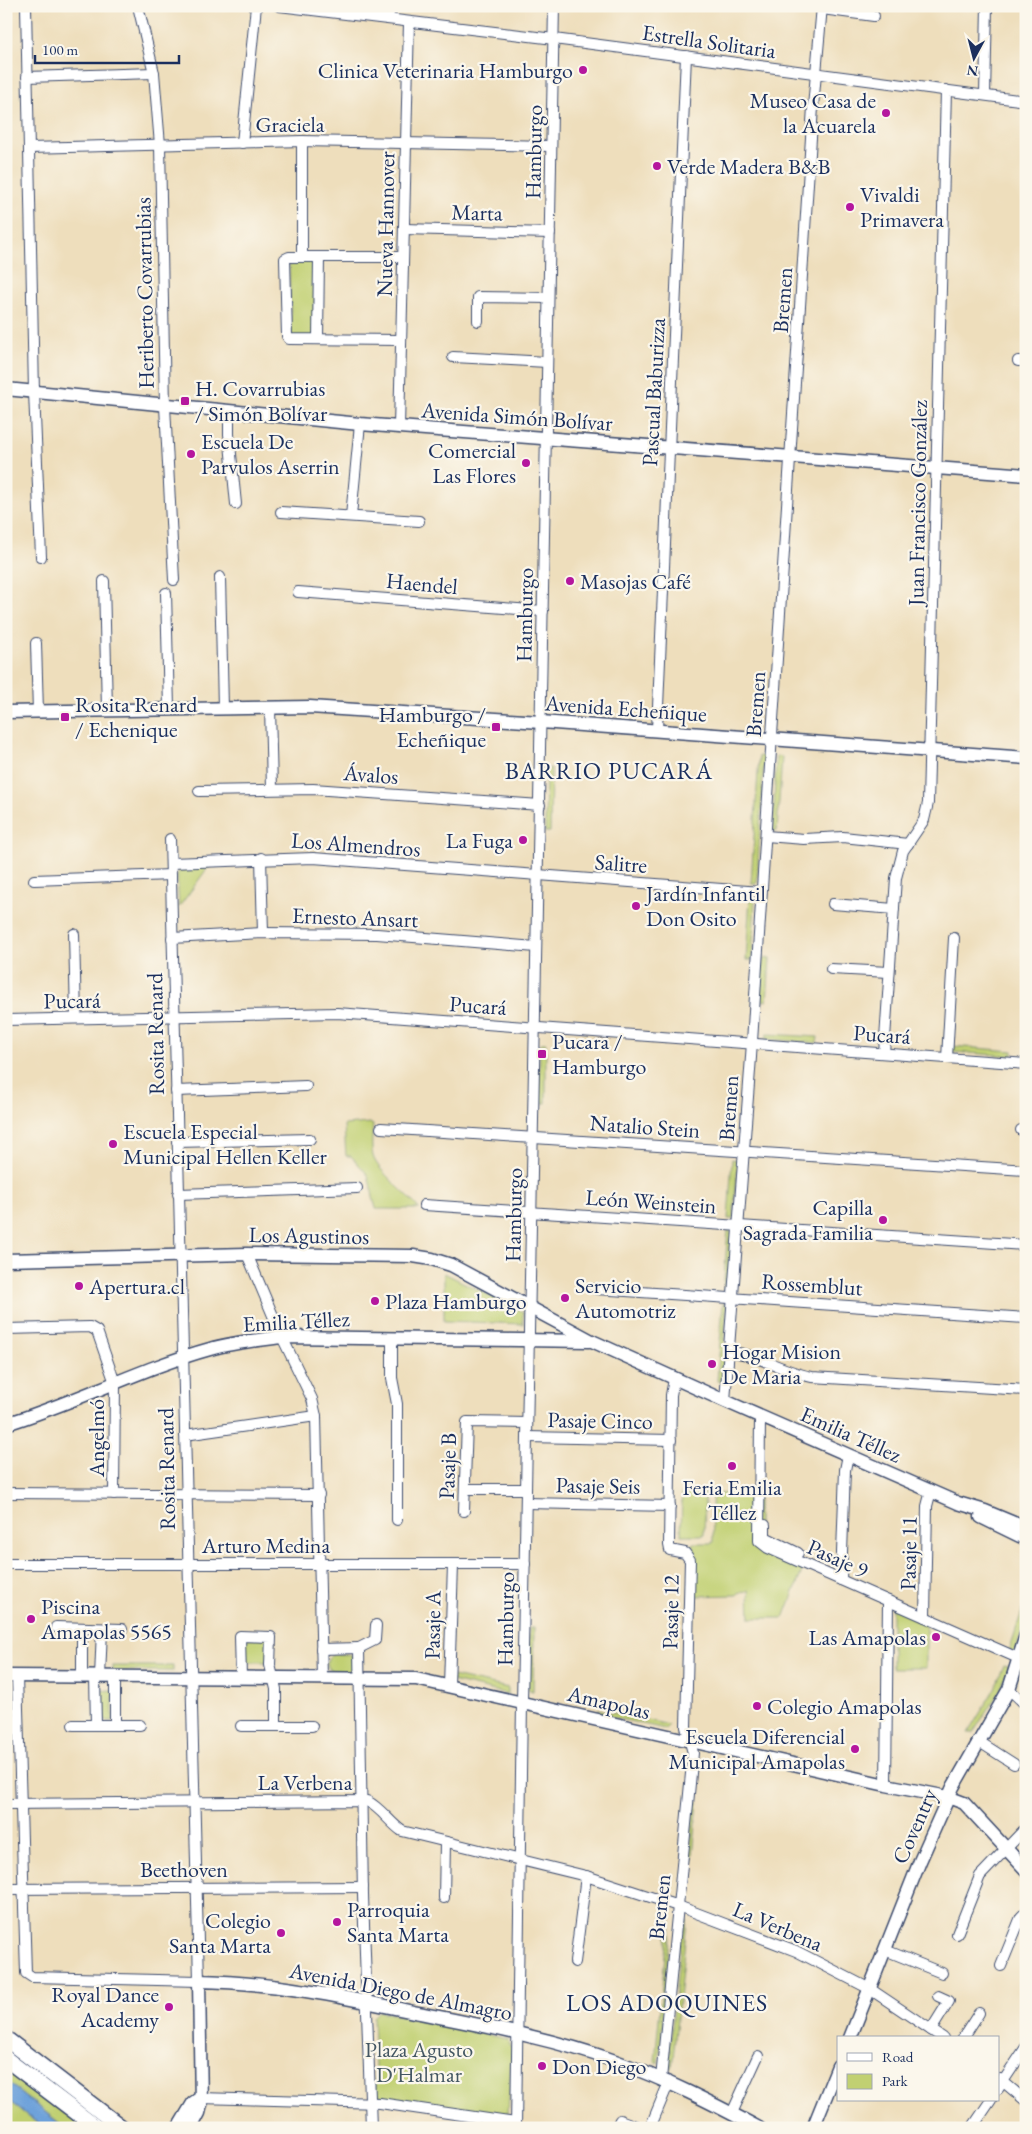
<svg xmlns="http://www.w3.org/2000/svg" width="1032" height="2134" font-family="'EB Garamond',serif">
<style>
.green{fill:#c1d072;stroke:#6e8068}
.water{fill:#6ea2da;stroke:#44689c}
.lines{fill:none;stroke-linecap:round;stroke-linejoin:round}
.minor-casing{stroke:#3b496c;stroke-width:12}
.tertiary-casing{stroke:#3b496c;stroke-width:15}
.secondary-casing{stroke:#3b496c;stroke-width:18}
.minor{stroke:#fff;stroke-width:10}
.tertiary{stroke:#fff;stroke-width:12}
.secondary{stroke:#fff;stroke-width:15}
.poi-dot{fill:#b5179e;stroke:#fbf7ec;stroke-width:2}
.labels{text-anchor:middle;stroke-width:4.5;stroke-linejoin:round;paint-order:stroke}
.street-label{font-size:22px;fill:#1b2f5e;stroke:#fbf7ec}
.poi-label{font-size:22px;fill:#1b2f5e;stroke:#fbf7ec;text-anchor:start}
.park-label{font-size:22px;fill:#445763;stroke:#fbf7ec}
.neighbourhood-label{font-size:24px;letter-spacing:1px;fill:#1b2f5e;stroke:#fbf7ec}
</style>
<rect width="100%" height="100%" fill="#fbf7ec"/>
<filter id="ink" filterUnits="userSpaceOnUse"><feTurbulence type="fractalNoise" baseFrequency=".02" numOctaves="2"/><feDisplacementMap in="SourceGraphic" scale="10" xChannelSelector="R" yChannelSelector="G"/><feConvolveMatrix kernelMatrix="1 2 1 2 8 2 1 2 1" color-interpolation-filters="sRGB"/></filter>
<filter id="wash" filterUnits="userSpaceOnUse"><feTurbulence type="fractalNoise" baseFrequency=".0096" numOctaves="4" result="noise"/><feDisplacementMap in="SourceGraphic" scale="20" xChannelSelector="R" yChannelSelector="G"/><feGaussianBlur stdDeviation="1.12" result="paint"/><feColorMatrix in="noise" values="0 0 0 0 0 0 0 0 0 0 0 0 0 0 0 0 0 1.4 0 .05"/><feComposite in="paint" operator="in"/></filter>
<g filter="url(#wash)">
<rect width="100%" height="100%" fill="#eedebc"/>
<!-- green -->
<g class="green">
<polygon points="315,259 315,338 291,338 289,260"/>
<polygon points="759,756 764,756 757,883 751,883"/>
<polygon points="776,756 782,757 777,831 773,831"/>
<polygon points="551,768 550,832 545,832 546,769"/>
<polygon points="209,866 179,907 177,875 181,868"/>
<polygon points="750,896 755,901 752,960 746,960"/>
<polygon points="763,958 770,959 767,1001 760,1000"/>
<polygon points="767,1034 818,1037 817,1043 766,1039"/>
<polygon points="540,1043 546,1043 546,1103 539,1103"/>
<polygon points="952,1046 1013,1051 1013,1056 952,1052"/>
<path d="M370 1123 373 1125C372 1134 371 1148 373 1156 377 1171 409 1195 419 1209H376L368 1175 351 1156H346L344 1125Z"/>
<polygon points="732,1159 738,1160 738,1161 733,1219 728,1219"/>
<polygon points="728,1229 733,1235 729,1291 723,1292"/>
<polygon points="444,1273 523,1312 523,1324 444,1321"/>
<polygon points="723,1303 727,1305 722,1380 719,1382 717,1381"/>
<polygon points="682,1493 705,1493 704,1535 681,1535"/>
<polygon points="758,1493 758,1547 804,1566 784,1618 750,1618 749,1590 736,1595 694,1596 693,1543 713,1543 712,1494"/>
<polygon points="1026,1599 1026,1618 1015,1652 1009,1651"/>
<polygon points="892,1606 926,1621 926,1668 892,1668"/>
<polygon points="529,1628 534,1628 533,1691 528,1690"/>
<polygon points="243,1638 269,1638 269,1662 242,1662"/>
<path d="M332 1654H348L352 1656 354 1666 352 1670 341 1672 330 1670C326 1665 326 1658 332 1654Z"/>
<polygon points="1004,1665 1009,1666 1001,1689 973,1733 968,1733 995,1688"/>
<rect x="113" y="1666" width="60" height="5"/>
<polygon points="453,1676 508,1688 508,1694 452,1681"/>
<polygon points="113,1690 113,1721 98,1721 98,1691"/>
<polygon points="598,1709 669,1725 665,1729 602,1715"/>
<polygon points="695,1800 698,1801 689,1899 685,1897"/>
<polygon points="669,1913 672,1914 659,2063 655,2061"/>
<polygon points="683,1919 687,1920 672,2068 668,2067"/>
<polygon points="379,2011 507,2039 512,2047 508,2115 503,2117 381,2097 376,2092 373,2017"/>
<polygon points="6,2069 84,2128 66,2128 6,2081"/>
<polygon points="6,2099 43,2128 6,2128"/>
</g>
<!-- water -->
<polygon class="water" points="6,2081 65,2128 44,2128 6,2099"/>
</g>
<g filter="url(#ink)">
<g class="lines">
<defs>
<g id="minor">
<polyline points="26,6 34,392 41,557"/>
<polyline points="138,6 154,73 160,145 165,406 174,580"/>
<polyline points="279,6 554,39 1026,101"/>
<polyline points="822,9 874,16"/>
<polyline points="388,19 390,6"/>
<polyline points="27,77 154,73"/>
<polyline points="985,95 987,6"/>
<polyline points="242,143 256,6"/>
<polyline points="29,148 302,141 551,146"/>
<polyline points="404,229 550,233"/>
<polyline points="302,257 302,141"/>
<polyline points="478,321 478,297 548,298"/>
<polyline points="318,339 319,257"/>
<polyline points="401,340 289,339 287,336 285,259 289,257 403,257"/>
<polyline points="453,357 547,362"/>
<polyline points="1018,361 1026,361"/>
<polyline points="229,411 229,434 236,504"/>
<polyline points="399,427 409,22"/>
<polyline points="281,512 419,521"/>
<polyline points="351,516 360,424"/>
<polyline points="220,577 223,708"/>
<polyline points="104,581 107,710"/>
<polyline points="298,592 543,611"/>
<polyline points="166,593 169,708"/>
<polyline points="36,643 38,712"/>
<polyline points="270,707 272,789"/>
<polyline points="657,730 686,56"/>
<polyline points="199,791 313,789 540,805"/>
<polyline points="766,836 804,839 843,837 908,844"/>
<polyline points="261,858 263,933"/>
<polyline points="171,863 313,858 761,892"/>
<polyline points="34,880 171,875"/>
<polyline points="833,904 894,909"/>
<polyline points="74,934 76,1018"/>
<polyline points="172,938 263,933 377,934 536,947"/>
<polyline points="831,969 889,972"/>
<polyline points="6,1020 337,1013 1026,1064"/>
<polyline points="884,1053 896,878 903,851 924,820 928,803 946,90"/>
<polyline points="947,1058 954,938"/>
<polyline points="176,1091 306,1086"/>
<polyline points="381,1128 1026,1170"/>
<polyline points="1021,1130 1026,1130"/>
<polyline points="177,1142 310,1139"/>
<polyline points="178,1194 357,1188"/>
<polyline points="424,1205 1026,1245"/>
<polyline points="247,1254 282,1337 312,1399 316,1416 322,1678"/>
<polyline points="596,1289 1026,1318"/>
<polyline points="6,1329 90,1327 97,1331 115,1383 114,1494"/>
<polyline points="392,1338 392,1378 397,1404 397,1520"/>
<path d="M730 1352C758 1354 783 1372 812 1377L1026 1390"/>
<polyline points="725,1401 751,1057 813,107 822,6"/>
<polyline points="760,1416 759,1541 768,1548 1018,1658"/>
<polyline points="185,1435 316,1416"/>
<polyline points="527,1437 671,1440"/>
<polyline points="465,1489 526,1489"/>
<polyline points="6,1493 319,1495"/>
<polyline points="526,1503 670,1506"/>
<polyline points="464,1511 467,1422 527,1423"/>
<polyline points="765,1525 765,1537 798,1553"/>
<polyline points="6,1564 525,1564"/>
<polyline points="841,1580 845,1470 848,1455"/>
<polyline points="925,1617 927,1506 931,1491"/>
<polyline points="56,1627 122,1629"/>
<polyline points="359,1648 375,1640 376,1625"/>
<polyline points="321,1649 359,1648 363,1895 371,2128"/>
<polyline points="17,1676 26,1973 32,1977 199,1981 170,839"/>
<polyline points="82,1677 82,1628"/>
<polyline points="95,1677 96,1725"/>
<polyline points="100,1677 102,1629"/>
<polyline points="115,1677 115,1725"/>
<polyline points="241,1678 240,1636 271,1637 270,1665 276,1689 276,1725"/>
<polyline points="449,1685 453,1565"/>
<polyline points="1009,1689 1026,1705"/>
<polyline points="73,1725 140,1725"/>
<polyline points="241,1726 312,1726"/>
<polyline points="978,1741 1014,1764"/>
<polyline points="886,1785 888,1601"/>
<path d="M6 1804 367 1801C381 1808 389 1822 402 1831L586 1876 678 1906 796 1951 870 1989 943 2038"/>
<polyline points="6,1889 363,1887"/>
<polyline points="444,1898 445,1842"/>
<polyline points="957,1934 980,1876 1026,1828"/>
<polyline points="885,1950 942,1973"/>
<polyline points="575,1962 586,1876"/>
<polyline points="1001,1966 1021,1917 1026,1912"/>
<polyline points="931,2030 949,2001 938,1996"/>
<polyline points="963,2038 979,2013"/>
<polyline points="661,2079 693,1753 686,1727 690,1560 685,1553 670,1550 669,1545 671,1395 674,1379"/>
<polyline points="1000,2079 1026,2101"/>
<polyline points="998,2089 1026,2047"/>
<polyline points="200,2098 380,2103 516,2123"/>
<polyline points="732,2113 758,2056"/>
<polyline points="516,2128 522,1703 554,6"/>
<polyline points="616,2128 620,2120 641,2128"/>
<polyline points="650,2128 669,2082"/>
<polyline points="972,2128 991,2100"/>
</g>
<g id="tertiary">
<polyline points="6,389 360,424 1026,475"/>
<polyline points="6,712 310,707 541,722 1026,758"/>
<polyline points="6,1260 247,1254 413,1256 432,1259 451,1265 592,1341 725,1401 958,1503 985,1511 1026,1528"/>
<path d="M6 1424C75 1403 141 1368 210 1349 234 1342 258 1340 282 1337L589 1341"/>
<polyline points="981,1517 1026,1539"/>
<polyline points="6,1676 416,1679 886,1785 948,1797 964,1803 1026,1870"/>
<polyline points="850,2038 920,1861 953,1787 1009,1689 1026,1635"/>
<polyline points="178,2128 193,2103 200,2098"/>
<path d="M191 2128 199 2113 201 2105 199 1981C270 1982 340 1996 409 2011 478 2025 548 2037 615 2061 665 2079 712 2103 759 2128"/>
<polyline points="813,2128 838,2066"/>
</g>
<g id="secondary">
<polyline points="6,2039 122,2128"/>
<polyline points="6,2059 97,2128"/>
</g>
</defs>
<!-- minor casing -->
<use href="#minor" class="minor-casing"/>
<!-- tertiary casing -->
<use href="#tertiary" class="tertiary-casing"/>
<!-- secondary casing -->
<use href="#secondary" class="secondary-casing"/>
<!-- minor -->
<use href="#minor" class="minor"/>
<!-- tertiary -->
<use href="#tertiary" class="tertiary"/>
<!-- secondary -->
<use href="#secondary" class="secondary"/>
</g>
</g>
<!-- markers -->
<g class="poi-dot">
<circle cx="583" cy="70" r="5"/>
<circle cx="886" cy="113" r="5"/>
<circle cx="657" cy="166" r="5"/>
<circle cx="850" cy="207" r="5"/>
<rect x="180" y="396" width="10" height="10" rx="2.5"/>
<circle cx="191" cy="454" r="5"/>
<circle cx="526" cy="463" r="5"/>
<circle cx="570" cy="581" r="5"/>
<rect x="60" y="712" width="10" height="10" rx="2.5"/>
<rect x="491" y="722" width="10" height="10" rx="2.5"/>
<circle cx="523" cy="840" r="5"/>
<circle cx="636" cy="906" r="5"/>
<rect x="537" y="1049" width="10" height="10" rx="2.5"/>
<circle cx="113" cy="1144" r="5"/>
<circle cx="883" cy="1220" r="5"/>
<circle cx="79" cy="1286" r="5"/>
<circle cx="565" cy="1298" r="5"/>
<circle cx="375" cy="1301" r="5"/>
<circle cx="712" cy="1364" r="5"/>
<circle cx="732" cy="1466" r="5"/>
<circle cx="31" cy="1619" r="5"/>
<circle cx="936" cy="1637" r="5"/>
<circle cx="757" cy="1706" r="5"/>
<circle cx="855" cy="1749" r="5"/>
<circle cx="337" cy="1922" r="5"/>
<circle cx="281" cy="1933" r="5"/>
<circle cx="169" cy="2007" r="5"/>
<circle cx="542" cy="2066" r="5"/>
</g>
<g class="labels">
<!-- street labels -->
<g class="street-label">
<text transform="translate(709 41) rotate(8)" y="8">Estrella Solitaria</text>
<text x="290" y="132">Graciela</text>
<text transform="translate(533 152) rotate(-89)" y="8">Hamburgo</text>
<text transform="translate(477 212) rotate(1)" y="8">Marta</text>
<text transform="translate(385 224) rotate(-89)" y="8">Nueva Hannover</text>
<text transform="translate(144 293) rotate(-91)" y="8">Heriberto Covarrubias</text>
<text transform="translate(782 300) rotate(-86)" y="8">Bremen</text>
<text transform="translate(653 392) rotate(-87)" y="8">Pascual Baburizza</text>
<text transform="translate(517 416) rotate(4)" y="8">Avenida Simón Bolívar</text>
<text transform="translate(917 503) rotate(-89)" y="8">Juan Francisco González</text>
<text transform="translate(422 583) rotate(5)" y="8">Haendel</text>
<text transform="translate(524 615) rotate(-89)" y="8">Hamburgo</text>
<text transform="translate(755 704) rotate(-86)" y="8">Bremen</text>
<text transform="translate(626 708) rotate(4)" y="8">Avenida Echeñique</text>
<text transform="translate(371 774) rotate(4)" y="8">Ávalos</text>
<text transform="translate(356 844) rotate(4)" y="8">Los Almendros</text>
<text transform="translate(621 863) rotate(4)" y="8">Salitre</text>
<text transform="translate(355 917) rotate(2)" y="8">Ernesto Ansart</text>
<text transform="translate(72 1000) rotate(-1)" y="8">Pucará</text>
<text transform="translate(478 1005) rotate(4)" y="8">Pucará</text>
<text transform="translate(155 1034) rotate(-91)" y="8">Rosita Renard</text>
<text transform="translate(882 1034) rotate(4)" y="8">Pucará</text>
<text transform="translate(728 1108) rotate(-86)" y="8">Bremen</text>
<text transform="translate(645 1126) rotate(4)" y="8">Natalio Stein</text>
<text transform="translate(651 1201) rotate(4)" y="8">León Weinstein</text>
<text transform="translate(513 1215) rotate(-89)" y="8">Hamburgo</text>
<text transform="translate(309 1235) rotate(1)" y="8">Los Agustinos</text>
<text transform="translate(812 1284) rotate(4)" y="8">Rossemblut</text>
<text transform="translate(296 1321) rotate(-3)" y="8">Emilia Téllez</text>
<text transform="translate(600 1420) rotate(1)" y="8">Pasaje Cinco</text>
<text transform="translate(851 1434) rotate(24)" y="8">Emilia Téllez</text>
<text transform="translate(96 1438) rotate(-90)" y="8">Angelmó</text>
<text transform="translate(447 1466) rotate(-88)" y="8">Pasaje B</text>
<text transform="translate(166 1469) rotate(-91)" y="8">Rosita Renard</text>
<text transform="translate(598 1485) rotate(1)" y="8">Pasaje Seis</text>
<text x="266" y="1553">Arturo Medina</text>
<text transform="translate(908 1553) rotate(-89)" y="8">Pasaje 11</text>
<text transform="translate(838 1558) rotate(24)" y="8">Pasaje 9</text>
<text transform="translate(670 1612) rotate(-89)" y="8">Pasaje 12</text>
<text transform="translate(505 1619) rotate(-89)" y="8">Hamburgo</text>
<text transform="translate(432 1625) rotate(-89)" y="8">Pasaje A</text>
<text transform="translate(609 1702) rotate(13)" y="8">Amapolas</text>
<text x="305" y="1790">La Verbena</text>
<text transform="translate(914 1826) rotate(-66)" y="8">Coventry</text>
<text x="184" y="1877">Beethoven</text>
<text transform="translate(659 1907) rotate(-84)" y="8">Bremen</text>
<text transform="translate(778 1926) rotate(23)" y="8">La Verbena</text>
<text transform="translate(401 1991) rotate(11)" y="8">Avenida Diego de Almagro</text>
</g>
<!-- poi labels -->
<g class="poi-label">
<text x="573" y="78" text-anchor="end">Clinica Veterinaria Hamburgo</text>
<text x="876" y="108" text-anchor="end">Museo Casa de<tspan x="876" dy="25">la Acuarela</tspan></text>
<text x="667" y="174">Verde Madera B&amp;B</text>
<text x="860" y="202">Vivaldi<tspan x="860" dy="25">Primavera</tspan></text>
<text x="195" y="396">H. Covarrubias<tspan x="195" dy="25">/ Simón Bolívar</tspan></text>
<text x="201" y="449">Escuela De<tspan x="201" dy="25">Parvulos Aserrin</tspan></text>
<text x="516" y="458" text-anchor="end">Comercial<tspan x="516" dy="25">Las Flores</tspan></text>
<text x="580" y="589">Masojas Café</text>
<text x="75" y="712">Rosita Renard<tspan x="75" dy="25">/ Echenique</tspan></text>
<text x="486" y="722" text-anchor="end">Hamburgo /<tspan x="486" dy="25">Echeñique</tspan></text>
<text x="513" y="848" text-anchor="end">La Fuga</text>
<text x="646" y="901">Jardín Infantil<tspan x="646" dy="25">Don Osito</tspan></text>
<text x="552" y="1049">Pucara /<tspan x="552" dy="25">Hamburgo</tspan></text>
<text x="123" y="1139">Escuela Especial<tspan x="123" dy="25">Municipal Hellen Keller</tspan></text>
<text x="873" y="1215" text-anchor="end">Capilla<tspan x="873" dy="25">Sagrada Familia</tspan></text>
<text x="575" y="1293">Servicio<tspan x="575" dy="25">Automotriz</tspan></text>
<text x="89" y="1294">Apertura.cl</text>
<text x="385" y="1309">Plaza Hamburgo</text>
<text x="722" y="1359">Hogar Mision<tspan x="722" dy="25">De Maria</tspan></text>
<text x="732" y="1495" text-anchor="middle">Feria Emilia<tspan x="732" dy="25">Téllez</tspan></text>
<text x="41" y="1614">Piscina<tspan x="41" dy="25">Amapolas 5565</tspan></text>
<text x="926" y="1645" text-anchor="end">Las Amapolas</text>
<text x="767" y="1714">Colegio Amapolas</text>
<text x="845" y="1744" text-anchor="end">Escuela Diferencial<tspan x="845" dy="25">Municipal Amapolas</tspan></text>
<text x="347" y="1917">Parroquia<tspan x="347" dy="25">Santa Marta</tspan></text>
<text x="271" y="1928" text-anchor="end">Colegio<tspan x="271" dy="25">Santa Marta</tspan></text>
<text x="159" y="2002" text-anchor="end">Royal Dance<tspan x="159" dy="25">Academy</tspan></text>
<text x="552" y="2074">Don Diego</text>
</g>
<!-- park labels -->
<g class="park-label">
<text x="419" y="2057">Plaza Agusto<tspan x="419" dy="25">D'Halmar</tspan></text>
</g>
<!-- neighbourhood labels -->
<g class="neighbourhood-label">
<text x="609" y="779">BARRIO PUCARÁ</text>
<text x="667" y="2011">LOS ADOQUINES</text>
</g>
</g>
<!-- margin -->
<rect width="1032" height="2134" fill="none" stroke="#fbf7ec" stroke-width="25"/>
<!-- legend -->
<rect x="837" y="2036" width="162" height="65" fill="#fbf7ec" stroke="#a1a7b3"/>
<rect x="847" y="2053" width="25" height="8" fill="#ffffff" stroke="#a1a7b3"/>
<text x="882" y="2062" font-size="15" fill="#1b2f5e">Road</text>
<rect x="847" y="2074" width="25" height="15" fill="#c1d072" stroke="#a1a7b3"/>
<text x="882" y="2086" font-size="15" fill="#1b2f5e">Park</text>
<!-- north arrow -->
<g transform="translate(974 58) rotate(187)" stroke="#fbf7ec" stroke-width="4" paint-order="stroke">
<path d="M0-4L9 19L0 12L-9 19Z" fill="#1b2f5e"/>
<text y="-8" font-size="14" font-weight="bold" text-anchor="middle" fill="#1b2f5e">N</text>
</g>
<!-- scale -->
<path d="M35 55v8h144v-8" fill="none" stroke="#1b2f5e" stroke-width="2.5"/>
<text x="42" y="55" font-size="15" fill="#1b2f5e" stroke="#fbf7ec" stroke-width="4" paint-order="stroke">100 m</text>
</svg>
